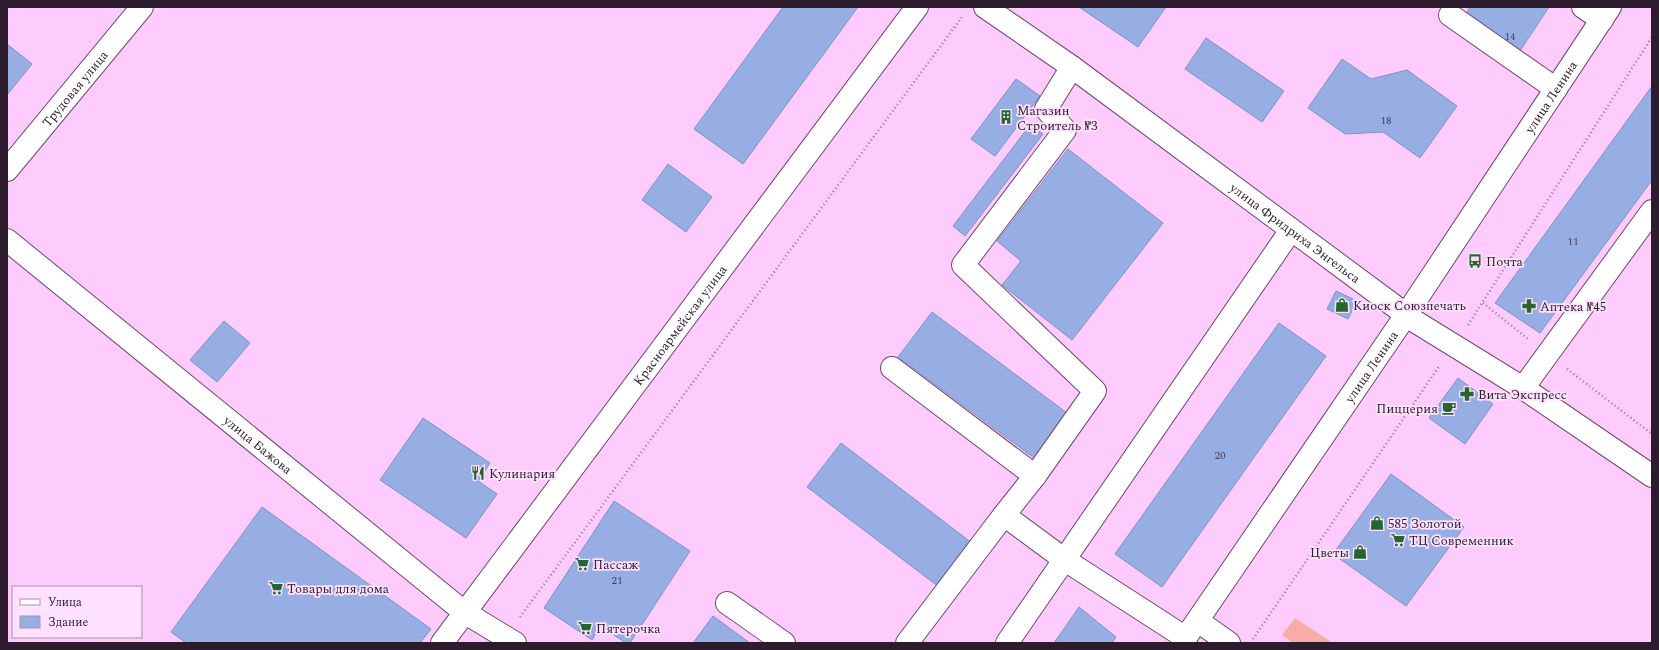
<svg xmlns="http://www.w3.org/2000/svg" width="1659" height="650" font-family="Spectral,serif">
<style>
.green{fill:#f7ada4}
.building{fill:#97aee4;stroke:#7d92c6}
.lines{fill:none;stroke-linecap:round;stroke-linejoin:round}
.minor-casing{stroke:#704770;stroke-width:24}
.path{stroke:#977697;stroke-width:2.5;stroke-dasharray:1 3;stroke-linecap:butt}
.minor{stroke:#fff;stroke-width:22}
.labels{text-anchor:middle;stroke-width:3.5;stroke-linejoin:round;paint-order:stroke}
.number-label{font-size:11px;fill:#48405b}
.street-label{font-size:13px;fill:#2d1c2d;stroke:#fee1fe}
.poi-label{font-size:13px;fill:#2d1c2d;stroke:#fee1fe;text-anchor:start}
</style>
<rect width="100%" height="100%" fill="#fdccfc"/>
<!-- green -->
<polygon class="green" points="1295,618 1333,643 1293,643 1282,635"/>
<!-- building -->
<g class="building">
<polygon points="783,7 858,7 743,164 694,129"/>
<polygon points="1079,7 1166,7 1138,47"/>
<polygon points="1470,7 1549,7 1518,54 1463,19"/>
<polygon points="1206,38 1284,91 1262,122 1185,69"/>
<polygon points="7,44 32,64 7,95"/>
<polygon points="1342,59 1371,79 1407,70 1457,106 1420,158 1383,132 1345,134 1308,108"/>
<polygon points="1016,79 1040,96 995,156 971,139"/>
<polygon points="1652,86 1652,180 1540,333 1495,303"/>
<polygon points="1030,125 1043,134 965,236 953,226"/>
<polygon points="1068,149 1163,223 1072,340 1002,285 1021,261 997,241"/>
<polygon points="668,164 712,197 686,232 642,200"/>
<polygon points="1336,291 1357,301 1348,319 1327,309"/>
<polygon points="932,312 1067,413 1034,458 898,357"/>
<polygon points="224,321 250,343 217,382 190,360"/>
<polygon points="1279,323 1326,356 1162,587 1115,554"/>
<polygon points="1458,378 1493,404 1465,444 1429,418"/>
<polygon points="423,418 490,463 478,481 497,494 466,538 380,480"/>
<polygon points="841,443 972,543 939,587 807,487"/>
<polygon points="1391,474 1464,527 1406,606 1333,554"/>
<polygon points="614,501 690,551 630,643 626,643 600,626 592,640 544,608"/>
<polygon points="262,507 431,629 420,643 186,643 171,632"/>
<polygon points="1079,607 1116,637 1112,643 1054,643"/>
<polygon points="713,616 750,643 693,643"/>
</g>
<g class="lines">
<defs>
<g id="minor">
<path id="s1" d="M985 7 1072 67 1416 322 1523 388 1652 476"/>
<polyline points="1583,7 1602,20"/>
<polyline points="1450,15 1556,89"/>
<path id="s2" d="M7 170 142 7"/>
<path id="s3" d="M7 240 464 612 515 643"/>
<polyline points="892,368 1035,476"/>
<polyline points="1523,388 1652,211"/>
<polyline points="1004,515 1035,476 1095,391 963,265 1065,130 1046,109 1072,67"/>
<polyline points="727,603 784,643"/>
<polyline points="1198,621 1229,643"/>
<path id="s4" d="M442 643 917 7"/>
<polyline points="907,643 1004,515 1065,560 1186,638"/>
<polyline points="1007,643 1291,230"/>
<path id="s5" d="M1182 643 1406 315 1610 7"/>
</g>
</defs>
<!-- minor casing -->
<use href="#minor" class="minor-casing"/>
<!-- path -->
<g class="path">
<polyline points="1483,303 1528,339"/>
<polyline points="1468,325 1652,37"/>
<polyline points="1567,369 1652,434"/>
<polyline points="520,617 962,17"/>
<polyline points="1253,639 1440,365"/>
</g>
<!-- minor -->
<use href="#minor" class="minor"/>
</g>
<!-- icons -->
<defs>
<symbol id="building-bare" viewBox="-9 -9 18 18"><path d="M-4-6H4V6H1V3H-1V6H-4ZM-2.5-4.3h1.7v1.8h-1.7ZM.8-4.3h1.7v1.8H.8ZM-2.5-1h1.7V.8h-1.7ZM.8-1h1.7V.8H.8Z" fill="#256630" stroke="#fee1fe" stroke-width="2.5" paint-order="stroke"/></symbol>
<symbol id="bus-bare" viewBox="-9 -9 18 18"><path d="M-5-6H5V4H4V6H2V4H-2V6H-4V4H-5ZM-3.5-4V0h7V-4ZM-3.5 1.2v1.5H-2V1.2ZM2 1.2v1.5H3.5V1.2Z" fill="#256630" stroke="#fee1fe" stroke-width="2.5" paint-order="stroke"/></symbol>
<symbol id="shop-bare" viewBox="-9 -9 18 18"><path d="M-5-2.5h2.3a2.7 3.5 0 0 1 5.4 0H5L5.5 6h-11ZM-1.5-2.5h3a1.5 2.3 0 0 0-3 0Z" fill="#256630" stroke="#fee1fe" stroke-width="2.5" paint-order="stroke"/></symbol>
<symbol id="pharmacy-bare" viewBox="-9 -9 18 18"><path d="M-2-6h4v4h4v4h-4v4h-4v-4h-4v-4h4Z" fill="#256630" stroke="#fee1fe" stroke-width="2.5" paint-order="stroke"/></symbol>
<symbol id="cafe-bare" viewBox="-9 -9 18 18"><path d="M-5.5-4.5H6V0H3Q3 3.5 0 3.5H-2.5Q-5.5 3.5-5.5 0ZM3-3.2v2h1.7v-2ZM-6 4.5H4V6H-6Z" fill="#256630" stroke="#fee1fe" stroke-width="2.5" paint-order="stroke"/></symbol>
<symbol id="restaurant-bare" viewBox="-9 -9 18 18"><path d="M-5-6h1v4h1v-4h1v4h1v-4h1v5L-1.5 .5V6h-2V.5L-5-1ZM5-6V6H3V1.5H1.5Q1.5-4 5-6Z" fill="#256630" stroke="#fee1fe" stroke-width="2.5" paint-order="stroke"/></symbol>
<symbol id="supermarket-bare" viewBox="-9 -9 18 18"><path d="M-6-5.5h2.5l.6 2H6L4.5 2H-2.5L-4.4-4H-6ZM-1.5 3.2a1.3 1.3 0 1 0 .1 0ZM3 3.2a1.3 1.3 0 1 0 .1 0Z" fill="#256630" stroke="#fee1fe" stroke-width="2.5" paint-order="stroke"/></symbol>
</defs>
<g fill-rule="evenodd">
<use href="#building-bare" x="996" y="107" width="20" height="20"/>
<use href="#bus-bare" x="1465" y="251" width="20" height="20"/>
<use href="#shop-bare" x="1332" y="295" width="20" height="20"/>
<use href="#pharmacy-bare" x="1519" y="296" width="20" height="20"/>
<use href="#pharmacy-bare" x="1457" y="384" width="20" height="20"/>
<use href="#cafe-bare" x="1439" y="398" width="20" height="20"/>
<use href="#restaurant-bare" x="468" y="463" width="20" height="20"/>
<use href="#shop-bare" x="1367" y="513" width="20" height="20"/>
<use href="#supermarket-bare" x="1388" y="530" width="20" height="20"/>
<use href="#shop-bare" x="1350" y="542" width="20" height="20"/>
<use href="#supermarket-bare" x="572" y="554" width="20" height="20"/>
<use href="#supermarket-bare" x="266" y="578" width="20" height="20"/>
<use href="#supermarket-bare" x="575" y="618" width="20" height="20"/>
</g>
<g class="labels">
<!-- number labels -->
<g class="number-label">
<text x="1510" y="40">14</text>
<text x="1386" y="124">18</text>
<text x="1573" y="245">11</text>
<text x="1220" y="459">20</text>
<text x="617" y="584">21</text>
</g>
<!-- street labels -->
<g class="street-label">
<text dy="5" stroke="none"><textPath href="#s2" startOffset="106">Трудовая улица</textPath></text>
<text dy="5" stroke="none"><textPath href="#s5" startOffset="659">улица Ленина</textPath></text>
<text dy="5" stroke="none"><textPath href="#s1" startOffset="384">улица Фридриха Энгельса</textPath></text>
<text dy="5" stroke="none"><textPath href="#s4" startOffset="397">Красноармейская улица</textPath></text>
<text dy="5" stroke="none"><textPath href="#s5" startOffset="335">улица Ленина</textPath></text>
<text dy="5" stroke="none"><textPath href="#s3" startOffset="324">улица Бажова</textPath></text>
</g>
<!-- poi labels -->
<g class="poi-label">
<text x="1017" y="115">Магазин<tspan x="1017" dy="15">Строитель №3</tspan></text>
<text x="1486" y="266">Почта</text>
<text x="1353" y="310">Киоск Союзпечать</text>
<text x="1540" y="311">Аптека №45</text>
<text x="1478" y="399">Вита Экспресс</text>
<text x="1438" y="413" text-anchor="end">Пиццерия</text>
<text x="489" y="478">Кулинария</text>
<text x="1388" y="528">585 Золотой</text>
<text x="1409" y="545">ТЦ Современник</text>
<text x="1349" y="557" text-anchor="end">Цветы</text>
<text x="593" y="569">Пассаж</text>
<text x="287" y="593">Товары для дома</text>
<text x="596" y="633">Пятерочка</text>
</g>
</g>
<!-- border -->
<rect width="1659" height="650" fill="none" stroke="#2d1c2d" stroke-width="16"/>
<!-- legend -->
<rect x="12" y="586" width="130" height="52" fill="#fee1fe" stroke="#aa92aa"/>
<rect x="20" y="599" width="20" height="6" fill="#ffffff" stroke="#aa92aa"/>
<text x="48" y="606" font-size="12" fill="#2d1c2d">Улица</text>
<rect x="20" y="616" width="20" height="12" fill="#97aee4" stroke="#aa92aa"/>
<text x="48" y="626" font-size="12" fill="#2d1c2d">Здание</text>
</svg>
